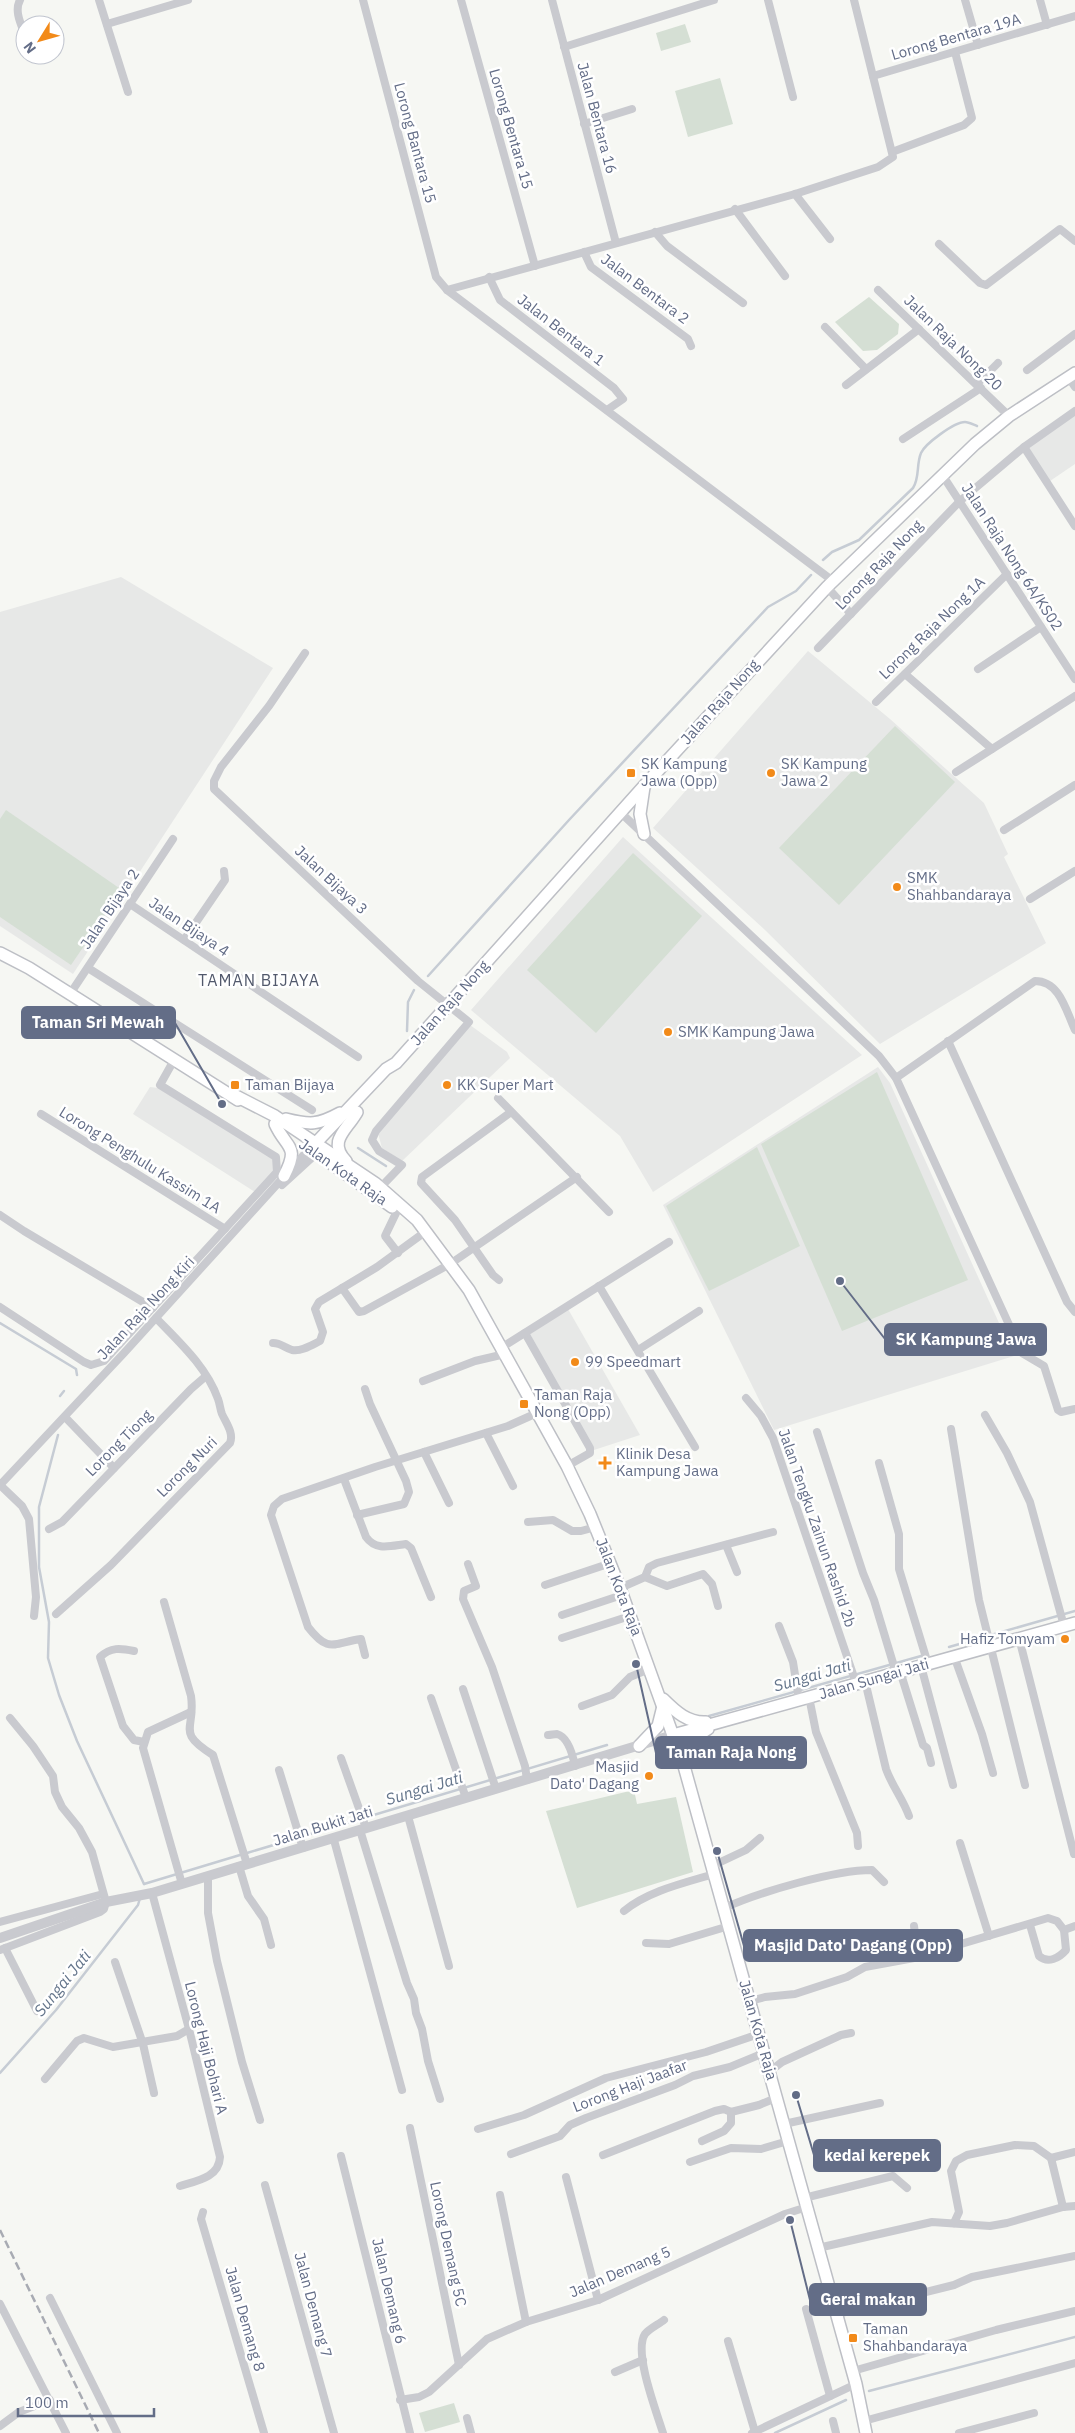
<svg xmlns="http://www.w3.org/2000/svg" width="1075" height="2433" font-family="'IBM Plex Sans',sans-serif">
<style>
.built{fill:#e7e8e7}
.green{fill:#d5dfd4}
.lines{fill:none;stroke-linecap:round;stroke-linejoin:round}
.stream{stroke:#c6ccd4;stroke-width:2.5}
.secondary-casing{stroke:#bdbfc5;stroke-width:14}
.minor{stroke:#c9cacf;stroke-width:8}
.tertiary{stroke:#c9cacf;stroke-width:10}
.secondary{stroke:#fff;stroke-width:11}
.rail{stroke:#a8abb3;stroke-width:2.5;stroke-dasharray:8 4;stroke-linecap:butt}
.poi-dot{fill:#f28a19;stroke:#fff;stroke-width:2}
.labels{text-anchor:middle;stroke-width:5;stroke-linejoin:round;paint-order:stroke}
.street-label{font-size:15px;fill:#636d87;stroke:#fff}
.poi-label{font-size:15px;fill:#636d87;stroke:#fff;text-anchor:start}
.neighbourhood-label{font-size:16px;letter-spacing:1px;fill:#52596c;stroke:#fff}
.water-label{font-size:16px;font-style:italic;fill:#64758b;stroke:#fff}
.leader{fill:none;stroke:#636d87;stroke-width:2}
.callout-dot{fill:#636d87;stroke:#fff;stroke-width:2}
.callout{fill:#636d87;stroke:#636d87;stroke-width:2}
.callout-label{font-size:16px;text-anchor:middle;font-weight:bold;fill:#fff}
</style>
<rect width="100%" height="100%" fill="#f6f7f3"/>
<!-- built -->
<g class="built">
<polygon points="1075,415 1075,464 1050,481 1028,448"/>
<polygon points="121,577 273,668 73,974 0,926 0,612"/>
<polygon points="808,651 890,719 984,803 1008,854 1004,857 1046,943 880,1044 765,930 653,828"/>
<polygon points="623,837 862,1055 653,1192 620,1136 471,1010"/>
<polygon points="470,1025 507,1052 510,1058 402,1161 382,1148 378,1133"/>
<polygon points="878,1067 890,1083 1014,1356 774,1430 663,1205"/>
<polygon points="150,1087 158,1088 273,1159 274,1171 255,1192 133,1114"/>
<polygon points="568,1309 640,1435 594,1450 530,1334"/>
</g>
<!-- green -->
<g class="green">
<polygon points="685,24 691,42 661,51 656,33"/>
<polygon points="720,78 733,124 688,137 675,91"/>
<polygon points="869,297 899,324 898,334 877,350 863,351 835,322"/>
<polygon points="895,726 955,782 839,905 779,848"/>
<polygon points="6,810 122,890 71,965 0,917 0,819"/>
<polygon points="633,853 702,916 596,1033 527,970"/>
<polygon points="877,1072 968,1280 842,1331 761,1144"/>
<polygon points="757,1147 800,1246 709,1291 666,1206"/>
<polygon points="634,1790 637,1804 676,1797 693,1872 577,1908 546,1811"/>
<polygon points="454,2403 460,2422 425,2432 419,2413"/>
</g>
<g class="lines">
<!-- stream -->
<g class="stream">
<path d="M823 560 832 552 859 540 913 488C920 477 916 465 921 453 925 444 954 422 965 422 969 422 974 425 977 426"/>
<polyline points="428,976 569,820 768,607 796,591 811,575"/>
<polyline points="407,1031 408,1002 414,990"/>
<polyline points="358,1148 386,1166"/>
<polyline points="0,1323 76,1369 77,1375"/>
<polyline points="60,1396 64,1391"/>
<polyline points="58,1435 39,1507 39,1567 49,1622 48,1658 59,1695 77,1741 144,1884"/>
<polyline points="949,1647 1075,1611"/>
<polyline points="709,1716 921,1656"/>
<polyline points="247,1853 607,1745"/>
<polyline points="144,1884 240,1855"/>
<polyline points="0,2073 56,2010 138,1905 140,1898"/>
<polyline points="869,2391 1075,2337"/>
<polyline points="775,2433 846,2400"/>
</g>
<defs>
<g id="secondary">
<polyline points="644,787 640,814 644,834"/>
<polyline points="0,953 29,968 238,1100"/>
<polyline points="234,1095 275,1116 375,1183 417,1220 469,1290 567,1466 590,1514 620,1588 684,1766 856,2384 866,2433"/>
<path d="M286 1119C310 1125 318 1125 340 1113"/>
<path d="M275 1124C287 1150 300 1145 284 1176"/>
<polyline points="312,1147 386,1069 396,1063 644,786 827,587 975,444 1009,416 1075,373"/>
<polyline points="321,1156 392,1207"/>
<path d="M346 1161C327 1141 347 1130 357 1112"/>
<path d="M663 1699C676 1712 688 1723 706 1722"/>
<polyline points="673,1735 1075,1623"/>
<polyline points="639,1746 658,1726 663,1706"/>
<polyline points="685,1761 688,1742 708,1729"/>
</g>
</defs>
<!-- secondary casing -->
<use href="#secondary" class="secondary-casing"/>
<!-- minor -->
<g class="minor">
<path d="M20 0C14 11 21 24 25 35"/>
<polyline points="99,0 128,92"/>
<polyline points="363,0 436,277 447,290 833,581"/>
<polyline points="461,0 535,266"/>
<polyline points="552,0 616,243"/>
<polyline points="768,0 793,97"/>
<polyline points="965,0 978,45"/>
<polyline points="1040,0 1047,25"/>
<polyline points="107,24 188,0"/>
<polyline points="564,47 714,0"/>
<polyline points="873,76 1075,16"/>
<polyline points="584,124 632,109"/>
<polyline points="892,152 964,125 972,118 955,52"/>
<polyline points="795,194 830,239"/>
<polyline points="735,209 785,276"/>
<polyline points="655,232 667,246 743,303"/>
<polyline points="939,244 980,283 986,285 1060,229 1075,241"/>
<polyline points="584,252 591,267 688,339 691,346"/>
<polyline points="489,277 500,300 614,388 623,399 607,410"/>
<polyline points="447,290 795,194 878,167 893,157 854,0"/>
<polyline points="878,290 1009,416"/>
<polyline points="825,327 866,369"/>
<polyline points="1027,370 1075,334"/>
<polyline points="1069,378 1075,387"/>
<polyline points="977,384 998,363"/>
<polyline points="846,385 919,329"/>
<polyline points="903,439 981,388"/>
<polyline points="1024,447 1075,526"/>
<polyline points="943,476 1075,679"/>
<polyline points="827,587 851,614"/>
<polyline points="818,648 960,501 1024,447 1075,411"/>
<polyline points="305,653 269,706 221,767 214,781 214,789 418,981 469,1022 376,1131 372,1140 379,1151 402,1165 377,1191"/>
<polyline points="978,669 1041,627"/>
<polyline points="905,674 992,749"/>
<polyline points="876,702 1007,574"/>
<polyline points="956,772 1075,696"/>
<polyline points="621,813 879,1056 896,1078 1022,1353 1044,1366 1058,1410 1061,1412 1075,1409"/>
<polyline points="1004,830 1075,785"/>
<polyline points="1030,899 1075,871"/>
<polyline points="130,904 358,1057"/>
<polyline points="184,940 225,880 224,871"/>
<polyline points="88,968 312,1110"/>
<polyline points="70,994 173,839"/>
<polyline points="948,1041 1067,1302 1075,1312"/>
<path d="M896 1078 1035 981C1060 981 1066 1011 1075 1030"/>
<polyline points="498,1098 609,1212"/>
<polyline points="41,1114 225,1229"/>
<polyline points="282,1185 317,1153"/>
<polyline points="397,1211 385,1236 398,1253"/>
<polyline points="0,1215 24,1231 153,1308"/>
<polyline points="499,1280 493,1275 455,1220 421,1183 422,1177 511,1112"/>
<polyline points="599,1286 695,1447"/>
<polyline points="342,1288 359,1312 364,1311 450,1264 577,1177"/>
<polyline points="0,1307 84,1362 91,1365 104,1361 277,1172 276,1157 160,1085 174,1060"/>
<polyline points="525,1333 590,1448 590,1453 567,1466"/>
<path d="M273 1343C281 1343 285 1348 292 1350 301 1352 312 1345 320 1341L323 1332 315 1309 319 1302 377 1267 425 1232"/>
<polyline points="501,1348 669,1242"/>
<polyline points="638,1350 699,1311"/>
<polyline points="423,1381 475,1361 505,1354"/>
<polyline points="746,1398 761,1416 773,1438 856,1683"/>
<polyline points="985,1415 1007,1453 1030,1502 1064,1626"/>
<polyline points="65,1417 114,1468"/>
<polyline points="951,1429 979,1600 1025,1785"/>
<polyline points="817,1432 863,1573 874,1600 896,1673"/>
<polyline points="486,1433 513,1486"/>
<polyline points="424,1452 449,1503"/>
<polyline points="879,1463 899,1534 899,1569 928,1664"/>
<path d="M344 1479 366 1537C376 1551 390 1546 406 1544L411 1548 431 1597"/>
<polyline points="0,1485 124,1353 310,1148"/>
<polyline points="0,1485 22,1506 29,1519 36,1597 34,1616"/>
<polyline points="357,1515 404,1504 409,1492 406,1481 370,1404 365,1389"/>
<polyline points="528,1522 553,1520 572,1531 581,1531 596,1527"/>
<polyline points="49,1529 62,1522 191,1389 206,1376"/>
<polyline points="726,1545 737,1572"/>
<polyline points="468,1564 476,1586 464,1591 463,1599 492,1667 525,1766 527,1780"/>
<polyline points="645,1577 649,1567 657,1563 773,1532"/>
<polyline points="545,1585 611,1563"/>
<polyline points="620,1588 645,1577 667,1586 703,1574 712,1584 718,1606"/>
<path d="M164 1602 191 1696C196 1730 175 1731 213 1755L247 1864"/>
<path d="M56 1614 111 1565 230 1443C234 1433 226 1423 222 1414 220 1409 220 1404 218 1399 206 1366 179 1342 156 1318"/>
<polyline points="562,1615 622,1595"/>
<polyline points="779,1626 793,1662 799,1700"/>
<polyline points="562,1638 630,1616"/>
<polyline points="1019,1638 1074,1854"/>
<path d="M134 1651C120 1648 111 1647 100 1657L123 1726 134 1740 144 1742"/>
<path d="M365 1655 361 1639C333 1643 329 1654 308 1627L271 1515 274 1506 282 1499 375 1467 508 1426 537 1413"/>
<polyline points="954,1656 982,1734 993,1773"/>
<polyline points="921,1666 953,1785"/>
<polyline points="900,1671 923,1745 927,1748 931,1763"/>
<path d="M865 1681 886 1769C892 1786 903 1799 909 1816"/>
<polyline points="463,1689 496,1789"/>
<polyline points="809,1697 816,1732 857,1833 858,1846"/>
<polyline points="431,1698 466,1798"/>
<polyline points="582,1706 612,1695 630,1677 649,1669"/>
<path d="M548 1735C551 1735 554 1734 557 1734 568 1737 573 1756 575 1766"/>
<polyline points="341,1758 366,1828"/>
<polyline points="279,1770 303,1848"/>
<polyline points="408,1816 449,1966"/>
<polyline points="360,1830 407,1983 414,1999 416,2013 422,2029 428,2061 440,2099"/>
<polyline points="334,1840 402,2090"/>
<polyline points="960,1843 989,1936"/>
<polyline points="239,1866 248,1896 264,1919 271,1945"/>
<polyline points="712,1866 746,1850 760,1838"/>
<polyline points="208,1876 208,1913 217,1961 242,2062 260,2120"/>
<polyline points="182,1884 143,1748 148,1732 191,1712"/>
<path d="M152 1893 189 2029 220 2157C219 2178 196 2181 180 2186"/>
<path d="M724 1908C760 1892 834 1870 872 1870L884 1882"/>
<path d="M624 1911C648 1891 684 1883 714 1874"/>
<polyline points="0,1922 103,1894"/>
<path d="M1030 1925 1039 1956C1048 1964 1059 1958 1066 1950L1064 1930"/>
<polyline points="914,1926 918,1956"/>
<polyline points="646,1943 669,1944 729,1926"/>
<polyline points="5,1948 37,2011"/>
<polyline points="0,1950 100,1912 104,1909 106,1902 92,1852 79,1828 62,1807 55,1792 53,1776 33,1746 10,1718"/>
<polyline points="115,1962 143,2044 154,2093"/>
<polyline points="750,2001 765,1997 795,1994 847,1977 865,1967 914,1958 1048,1918 1057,1921 1064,1930 1075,1926"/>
<polyline points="769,2072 782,2062 841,2035 851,2033"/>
<polyline points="45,2079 77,2041 84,2038 113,2047 177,2036 189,2029"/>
<polyline points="784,2124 880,2103"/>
<polyline points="410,2128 459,2365"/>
<polyline points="478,2129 524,2115 606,2078 706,2052 759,2034"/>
<polyline points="702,2141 724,2131 731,2123 731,2112 759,2105 776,2098"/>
<polyline points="511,2154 560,2136 570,2125 586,2118 675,2085 693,2076 730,2067 764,2053"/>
<polyline points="603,2155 715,2111 724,2109 731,2112"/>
<polyline points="341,2156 410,2433"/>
<polyline points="1051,2158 1075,2152"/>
<polyline points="690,2162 731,2148 761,2149 788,2141"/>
<polyline points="566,2177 598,2300"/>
<polyline points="265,2185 334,2433"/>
<polyline points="500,2195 526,2322"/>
<polyline points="804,2198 893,2176 907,2188"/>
<polyline points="203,2212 201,2219 264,2433"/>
<polyline points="954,2223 959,2212 951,2171 956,2161 967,2155 1015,2145 1034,2146 1051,2158 1063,2207"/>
<polyline points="818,2248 932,2222 990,2226 1007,2223 1063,2207 1075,2206"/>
<polyline points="50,2298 117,2433"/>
<polyline points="0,2304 66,2433"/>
<polyline points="806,2309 830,2396"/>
<polyline points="837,2314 954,2285 972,2277 1075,2256"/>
<polyline points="728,2341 755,2432"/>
<polyline points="853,2371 996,2330 1075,2311"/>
<polyline points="615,2372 643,2360"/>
<polyline points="400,2400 419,2397 429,2392 487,2339 526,2322 598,2300 785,2214 807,2207"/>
<polyline points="467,2418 471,2433"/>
<polyline points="833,2421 836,2433"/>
<polyline points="864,2421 1075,2363"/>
<polyline points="0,2426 19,2412 50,2400"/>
<path d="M663 2433C657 2413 633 2352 645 2334 649 2329 659 2324 664 2320"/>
<polyline points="752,2433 856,2384"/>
<polyline points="959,2433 1034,2413"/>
</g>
<!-- tertiary -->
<polyline class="tertiary" points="0,1938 106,1902 152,1893 673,1735"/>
<!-- secondary -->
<use href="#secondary" class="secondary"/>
<!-- rail -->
<polyline class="rail" points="0,2230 99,2433"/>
</g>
<!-- markers -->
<g class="poi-dot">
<rect x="626" y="768" width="10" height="10" rx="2.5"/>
<circle cx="771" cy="773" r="5"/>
<circle cx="897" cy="887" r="5"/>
<circle cx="668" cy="1032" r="5"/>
<rect x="230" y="1080" width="10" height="10" rx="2.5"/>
<circle cx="447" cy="1085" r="5"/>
<circle cx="575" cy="1362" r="5"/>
<rect x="519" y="1399" width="10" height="10" rx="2.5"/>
<path d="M602.5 1455.5h5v5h5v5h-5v5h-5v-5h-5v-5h5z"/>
<circle cx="1065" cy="1639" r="5"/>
<circle cx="649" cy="1776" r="5"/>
<rect x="848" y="2333" width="10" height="10" rx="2.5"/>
</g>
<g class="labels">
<!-- street labels -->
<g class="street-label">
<text transform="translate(956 37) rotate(-16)" y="5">Lorong Bentara 19A</text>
<text transform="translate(597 118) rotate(75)" y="5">Jalan Bentara 16</text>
<text transform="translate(511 129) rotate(74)" y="5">Lorong Bentara 15</text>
<text transform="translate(415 143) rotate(75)" y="5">Lorong Bantara 15</text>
<text transform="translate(645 289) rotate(37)" y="5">Jalan Bentara 2</text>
<text transform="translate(561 330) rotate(38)" y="5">Jalan Bentara 1</text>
<text transform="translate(953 343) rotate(44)" y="5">Jalan Raja Nong 20</text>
<text transform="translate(1012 557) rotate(57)" y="5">Jalan Raja Nong 6A/KS02</text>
<text transform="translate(879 565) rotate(-46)" y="5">Lorong Raja Nong</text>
<text transform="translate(932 628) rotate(-44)" y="5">Lorong Raja Nong 1A</text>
<text transform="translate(720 702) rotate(-48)" y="5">Jalan Raja Nong</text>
<text transform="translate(331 880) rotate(43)" y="5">Jalan Bijaya 3</text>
<text transform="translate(110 909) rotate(-56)" y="5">Jalan Bijaya 2</text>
<text transform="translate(189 927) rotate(34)" y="5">Jalan Bijaya 4</text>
<text transform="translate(450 1003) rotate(-48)" y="5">Jalan Raja Nong</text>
<text transform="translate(140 1160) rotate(32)" y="5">Lorong Penghulu Kassim 1A</text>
<text transform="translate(343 1172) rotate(35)" y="5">Jalan Kota Raja</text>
<text transform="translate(146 1308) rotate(-47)" y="5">Jalan Raja Nong Kiri</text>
<text transform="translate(119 1443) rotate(-45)" y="5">Lorong Tiong</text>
<text transform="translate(187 1467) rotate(-45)" y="5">Lorong Nuri</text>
<text transform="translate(817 1528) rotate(71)" y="5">Jalan Tengku Zainun Rashid 2b</text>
<text transform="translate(619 1587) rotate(69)" y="5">Jalan Kota Raja</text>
<text transform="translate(874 1679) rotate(-16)" y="5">Jalan Sungai Jati</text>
<text transform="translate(323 1826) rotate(-17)" y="5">Jalan Bukit Jati</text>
<text transform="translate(758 2030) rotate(74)" y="5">Jalan Kota Raja</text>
<text transform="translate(206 2048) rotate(76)" y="5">Lorong Haji Bohari A</text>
<text transform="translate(630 2086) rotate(-21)" y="5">Lorong Haji Jaafar</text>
<text transform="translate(448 2244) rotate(78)" y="5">Lorong Demang 5C</text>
<text transform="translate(620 2272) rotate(-23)" y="5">Jalan Demang 5</text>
<text transform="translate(389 2291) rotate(77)" y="5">Jalan Demang 6</text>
<text transform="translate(313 2305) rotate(75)" y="5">Jalan Demang 7</text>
<text transform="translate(245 2319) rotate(74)" y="5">Jalan Demang 8</text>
</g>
<!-- poi labels -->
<g class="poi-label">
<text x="641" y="769">SK Kampung<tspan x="641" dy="17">Jawa (Opp)</tspan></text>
<text x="781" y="769">SK Kampung<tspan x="781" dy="17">Jawa 2</tspan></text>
<text x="907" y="883">SMK<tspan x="907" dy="17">Shahbandaraya</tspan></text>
<text x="678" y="1037">SMK Kampung Jawa</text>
<text x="245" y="1090">Taman Bijaya</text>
<text x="457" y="1090">KK Super Mart</text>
<text x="585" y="1367">99 Speedmart</text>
<text x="534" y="1400">Taman Raja<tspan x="534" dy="17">Nong (Opp)</tspan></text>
<text x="616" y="1459">Klinik Desa<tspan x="616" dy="17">Kampung Jawa</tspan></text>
<text x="1055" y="1644" text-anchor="end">Hafiz Tomyam</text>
<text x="639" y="1772" text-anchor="end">Masjid<tspan x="639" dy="17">Dato' Dagang</tspan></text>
<text x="863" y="2334">Taman<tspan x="863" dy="17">Shahbandaraya</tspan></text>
</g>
<!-- neighbourhood labels -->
<g class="neighbourhood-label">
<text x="259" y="986">TAMAN BIJAYA</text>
</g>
<!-- water labels -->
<g class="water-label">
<text transform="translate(812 1675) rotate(-16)" y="6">Sungai Jati</text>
<text transform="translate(424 1788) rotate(-17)" y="6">Sungai Jati</text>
<text transform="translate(62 1983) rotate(-51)" y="6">Sungai Jati</text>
</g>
</g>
<!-- callouts -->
<path class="leader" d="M222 1104L175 1023M840 1281L885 1339M636 1664L656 1753M717 1851L744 1946M796 2095L814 2155M790 2220L810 2300"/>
<g class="callout-dot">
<circle cx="222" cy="1104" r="5"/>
<circle cx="840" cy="1281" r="5"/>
<circle cx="636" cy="1664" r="5"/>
<circle cx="717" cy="1851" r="5"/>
<circle cx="796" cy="2095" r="5"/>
<circle cx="790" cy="2220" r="5"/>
</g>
<g class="callout">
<rect x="22" y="1007" width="153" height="31" rx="5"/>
<rect x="885" y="1324" width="161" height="31" rx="5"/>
<rect x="656" y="1737" width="150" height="31" rx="5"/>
<rect x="744" y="1930" width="218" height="31" rx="5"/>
<rect x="814" y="2140" width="126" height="31" rx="5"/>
<rect x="810" y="2284" width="116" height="31" rx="5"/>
</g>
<g class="callout-label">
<text x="98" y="1028">Taman Sri Mewah</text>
<text x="966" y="1345">SK Kampung Jawa</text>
<text x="731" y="1758">Taman Raja Nong</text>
<text x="853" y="1951">Masjid Dato' Dagang (Opp)</text>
<text x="877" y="2161">kedai kerepek</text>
<text x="868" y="2305">Gerai makan</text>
</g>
<!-- north arrow -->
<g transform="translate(40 40) rotate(233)"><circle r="24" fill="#ffffff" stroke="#c1c5cf"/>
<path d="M0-4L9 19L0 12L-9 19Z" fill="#f28a19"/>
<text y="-8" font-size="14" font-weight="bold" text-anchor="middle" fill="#636d87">N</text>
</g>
<!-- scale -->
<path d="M18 2408v8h136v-8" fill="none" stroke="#636d87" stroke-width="2.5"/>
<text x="25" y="2408" font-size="15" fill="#636d87" stroke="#ffffff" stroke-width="4" paint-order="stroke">100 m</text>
</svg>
